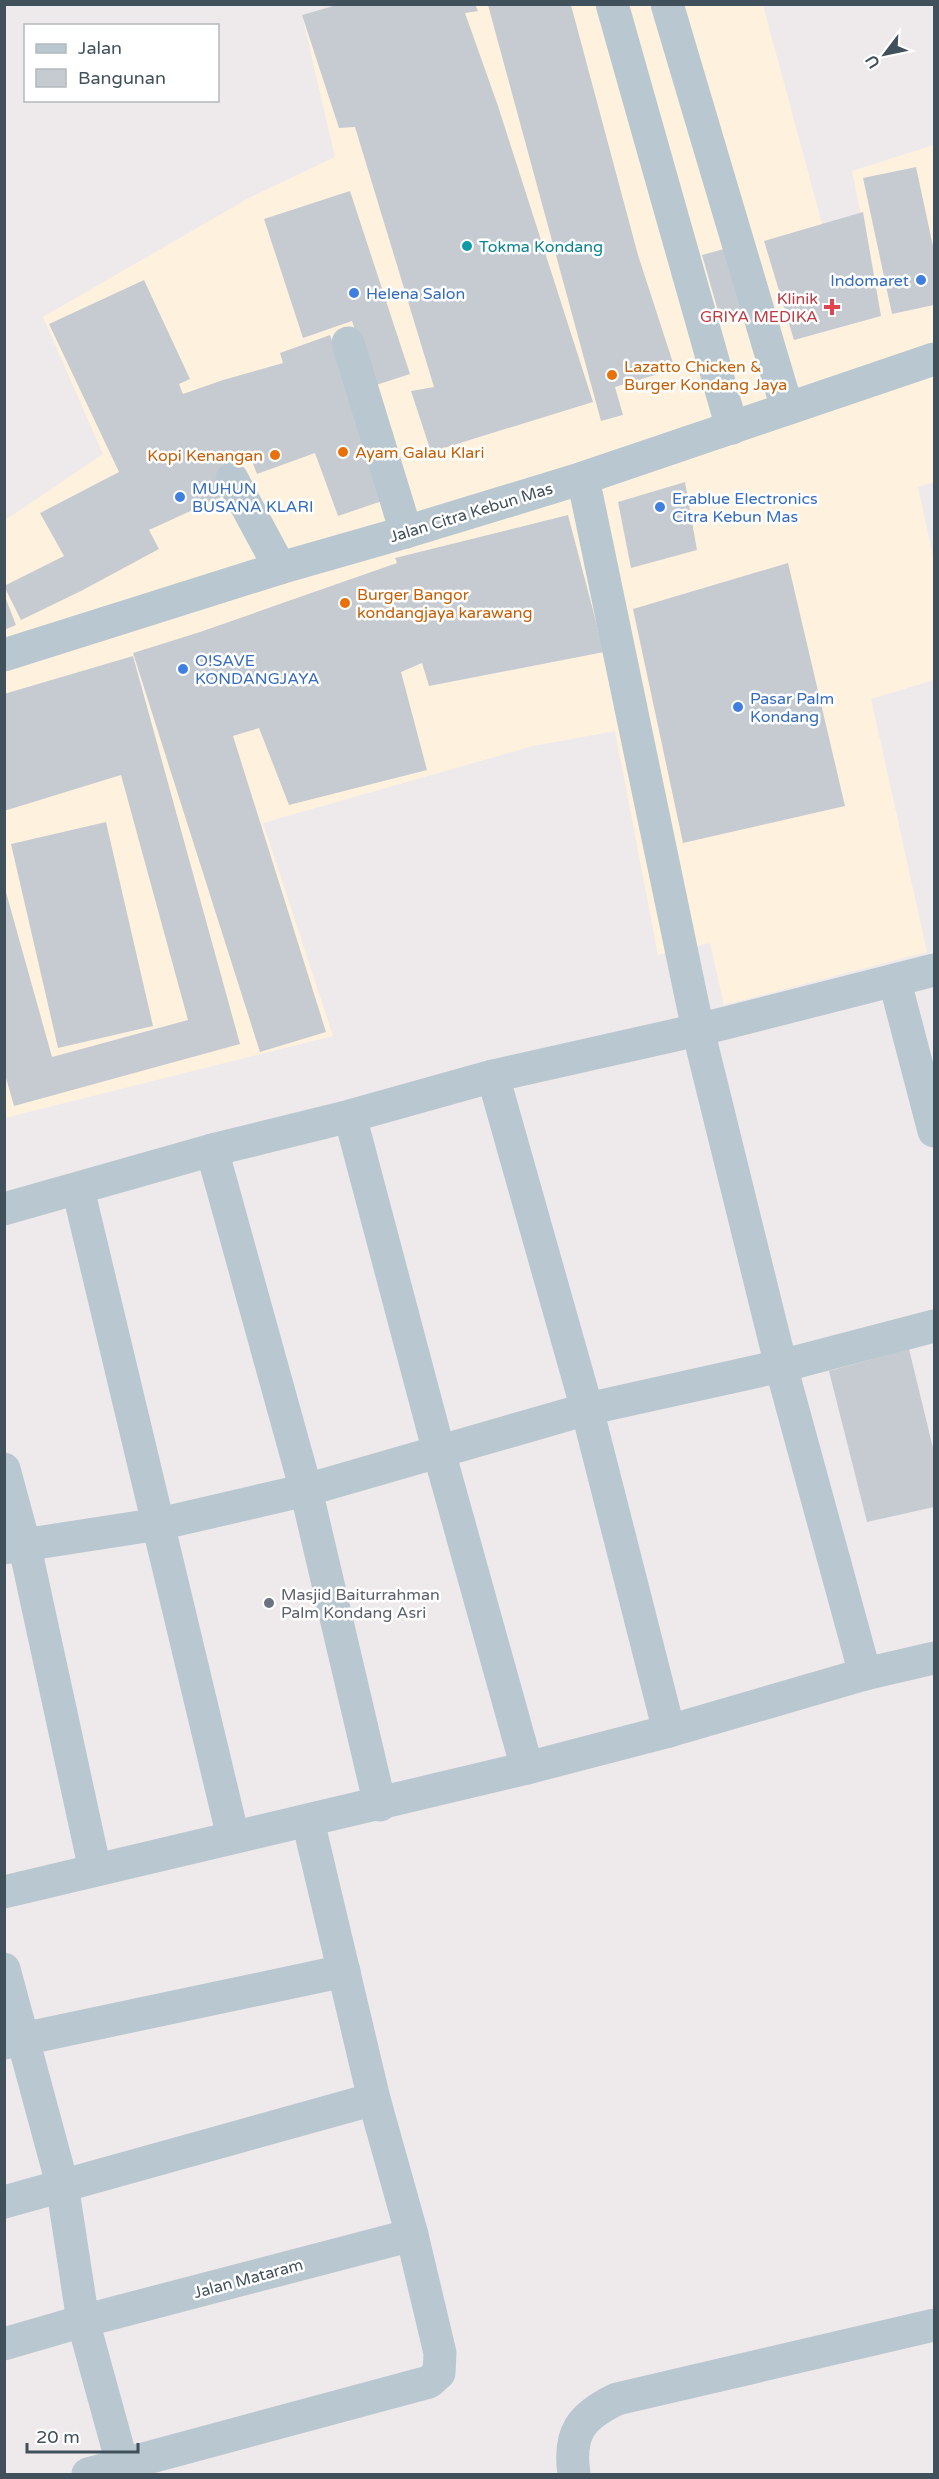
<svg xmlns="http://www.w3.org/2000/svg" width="939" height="2479" font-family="'Varela Round',sans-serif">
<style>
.commercial{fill:#fef2df}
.building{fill:#c6cbd1}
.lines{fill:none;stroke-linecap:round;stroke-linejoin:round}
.minor{stroke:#b9c8d0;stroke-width:33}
.culture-dot{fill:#0f9aa8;stroke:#fff;stroke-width:2}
.shop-dot{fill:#3f7fe0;stroke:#fff;stroke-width:2}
.health-dot{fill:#e0444e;stroke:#fff;stroke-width:2}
.food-dot{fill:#e8710a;stroke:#fff;stroke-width:2}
.worship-dot{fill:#6b7280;stroke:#fff;stroke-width:2}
.labels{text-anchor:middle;stroke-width:5;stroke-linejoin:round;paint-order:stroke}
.culture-label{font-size:16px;fill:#0d838f;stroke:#fff;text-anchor:start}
.shop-label{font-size:16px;fill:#366cbe;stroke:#fff;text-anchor:start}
.health-label{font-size:16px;fill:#be3a42;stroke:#fff;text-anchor:end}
.food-label{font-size:16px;fill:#c56008;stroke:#fff;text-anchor:start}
.street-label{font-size:16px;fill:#41515b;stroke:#fff}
.worship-label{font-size:16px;fill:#5b616d;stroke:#fff;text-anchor:start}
</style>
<rect width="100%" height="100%" fill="#eeeaeb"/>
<!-- commercial -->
<polygon class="commercial" points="340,4 763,5 822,224 765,241 794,340 881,316 852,171 934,145 934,482 918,487 934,561 934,680 871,699 927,952 724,1005 710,943 658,955 615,731 533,746 263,823 333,1036 5,1118 4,521 103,454 43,317 249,198 335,157 302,15"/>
<!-- building -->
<g class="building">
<polygon points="340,4 475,4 478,11 465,13 498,106 593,402 431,452 411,391 434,387 355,127 339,128 302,15"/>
<polygon points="488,5 571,5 638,255 675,369 615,387 623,415 601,421"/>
<polygon points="916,167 934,251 934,305 892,314 863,178"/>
<polygon points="350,191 410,374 373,386 352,321 303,338 264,219"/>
<polygon points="863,212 881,316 794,340 764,241"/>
<polygon points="731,247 749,309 720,318 702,255"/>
<polygon points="144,280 190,379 179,384 183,394 223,380 283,363 280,353 330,335 388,499 338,516 315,453 257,474 251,459 219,470 230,493 149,530 159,549 81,591 21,620 4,586 64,556 40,513 119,472 49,324"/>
<polygon points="685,482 697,550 631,568 618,502"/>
<polygon points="568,515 604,652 429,686 422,663 401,672 427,770 289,805 259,728 233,736 326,1032 260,1052 133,653 200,632 397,563 395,558"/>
<polygon points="788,563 845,806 683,843 633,609"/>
<polygon points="4,594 16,625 4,630"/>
<polygon points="133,656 240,1044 14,1106 4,1071 4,885 52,1057 188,1020 121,775 4,811 4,694"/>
<polygon points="106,822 153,1026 58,1048 11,844"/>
<polygon points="909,1349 934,1452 934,1507 867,1522 829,1371"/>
</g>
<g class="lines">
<!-- minor -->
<g class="minor">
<polyline points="612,4 732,428"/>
<polyline points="667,4 787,408"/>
<polyline points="348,343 406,532"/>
<polyline points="583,478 698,1030 781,1366 865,1674"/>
<polyline points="232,479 280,568"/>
<polyline points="4,655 280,568 406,532 583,478 934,359"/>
<polyline points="895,982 934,1131"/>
<polyline points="493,1076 587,1409 669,1731"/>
<polyline points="350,1116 439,1452 527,1768"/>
<polyline points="212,1150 306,1490 380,1805"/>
<polyline points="78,1189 233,1837"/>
<polyline points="4,1209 212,1150 350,1116 493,1076 698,1030 934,970"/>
<polyline points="4,1469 24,1543 95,1870"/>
<polyline points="4,1548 159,1524 306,1490 587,1409 781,1366 934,1326"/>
<polyline points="4,1892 527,1768 669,1731 865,1674 934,1658"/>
<polyline points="4,1969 62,2184 83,2321 125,2474"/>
<polyline points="4,2043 344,1971"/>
<polyline points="4,2202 374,2099"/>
<polyline points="4,2344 83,2321 412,2235"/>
<polyline points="88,2474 429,2382 439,2373 440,2353 412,2235 374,2099 308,1821"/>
<path d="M574 2474C568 2433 581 2416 617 2399L934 2325"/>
</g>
</g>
<!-- markers -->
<circle class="culture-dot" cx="467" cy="246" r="6"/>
<g class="shop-dot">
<circle cx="921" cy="280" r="6"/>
<circle cx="354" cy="293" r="6"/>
<circle cx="180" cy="497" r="6"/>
<circle cx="660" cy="507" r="6"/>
<circle cx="183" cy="669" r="6"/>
<circle cx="738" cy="707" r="6"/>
</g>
<path class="health-dot" d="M829 298h6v6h6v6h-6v6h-6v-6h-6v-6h6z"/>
<g class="food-dot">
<circle cx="612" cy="375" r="6"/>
<circle cx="343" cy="452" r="6"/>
<circle cx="275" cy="455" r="6"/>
<circle cx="345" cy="603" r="6"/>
</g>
<circle class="worship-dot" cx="269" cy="1603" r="6"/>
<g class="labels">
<!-- culture labels -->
<g class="culture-label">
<text x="479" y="252">Tokma Kondang</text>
</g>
<!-- shop labels -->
<g class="shop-label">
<text x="909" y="286" text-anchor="end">Indomaret</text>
<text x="366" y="299">Helena Salon</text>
<text x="192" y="494">MUHUN<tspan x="192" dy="18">BUSANA KLARI</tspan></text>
<text x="672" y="504">Erablue Electronics<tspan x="672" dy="18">Citra Kebun Mas</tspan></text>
<text x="195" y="666">O!SAVE<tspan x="195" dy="18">KONDANGJAYA</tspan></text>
<text x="750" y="704">Pasar Palm<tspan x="750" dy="18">Kondang</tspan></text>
</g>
<!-- health labels -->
<g class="health-label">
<text x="818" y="304">Klinik<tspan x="818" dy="18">GRIYA MEDIKA</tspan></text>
</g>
<!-- food labels -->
<g class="food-label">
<text x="624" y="372">Lazatto Chicken &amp;<tspan x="624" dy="18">Burger Kondang Jaya</tspan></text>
<text x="355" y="458">Ayam Galau Klari</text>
<text x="263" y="461" text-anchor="end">Kopi Kenangan</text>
<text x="357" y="600">Burger Bangor<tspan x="357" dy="18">kondangjaya karawang</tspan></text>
</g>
<!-- street labels -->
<g class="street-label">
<text transform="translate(471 512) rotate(-17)" y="6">Jalan Citra Kebun Mas</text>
<text transform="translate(248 2278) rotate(-15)" y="6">Jalan Mataram</text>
</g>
<!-- worship labels -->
<g class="worship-label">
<text x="281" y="1600">Masjid Baiturrahman<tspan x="281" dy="18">Palm Kondang Asri</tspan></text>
</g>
</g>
<!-- border -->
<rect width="939" height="2479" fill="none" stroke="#41515b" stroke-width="12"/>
<!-- legend -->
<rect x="24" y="24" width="195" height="78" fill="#ffffff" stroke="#b3b9bd" stroke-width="1.5"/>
<rect x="36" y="44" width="30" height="9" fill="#b9c8d0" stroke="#b3b9bd" stroke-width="1.5"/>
<text x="78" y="54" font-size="18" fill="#41515b">Jalan</text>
<rect x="36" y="69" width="30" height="18" fill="#c6cbd1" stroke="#b3b9bd" stroke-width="1.5"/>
<text x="78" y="84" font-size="18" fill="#41515b">Bangunan</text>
<!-- north arrow -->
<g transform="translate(885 54) rotate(238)" stroke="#ffffff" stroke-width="4.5" paint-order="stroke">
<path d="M0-4.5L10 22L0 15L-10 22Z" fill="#41515b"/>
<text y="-9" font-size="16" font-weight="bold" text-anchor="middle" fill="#41515b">U</text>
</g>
<!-- scale -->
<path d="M27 2443v9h111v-9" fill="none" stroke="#41515b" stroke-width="3"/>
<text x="36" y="2443" font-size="18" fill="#41515b" stroke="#ffffff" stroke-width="4.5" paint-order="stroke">20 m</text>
</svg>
